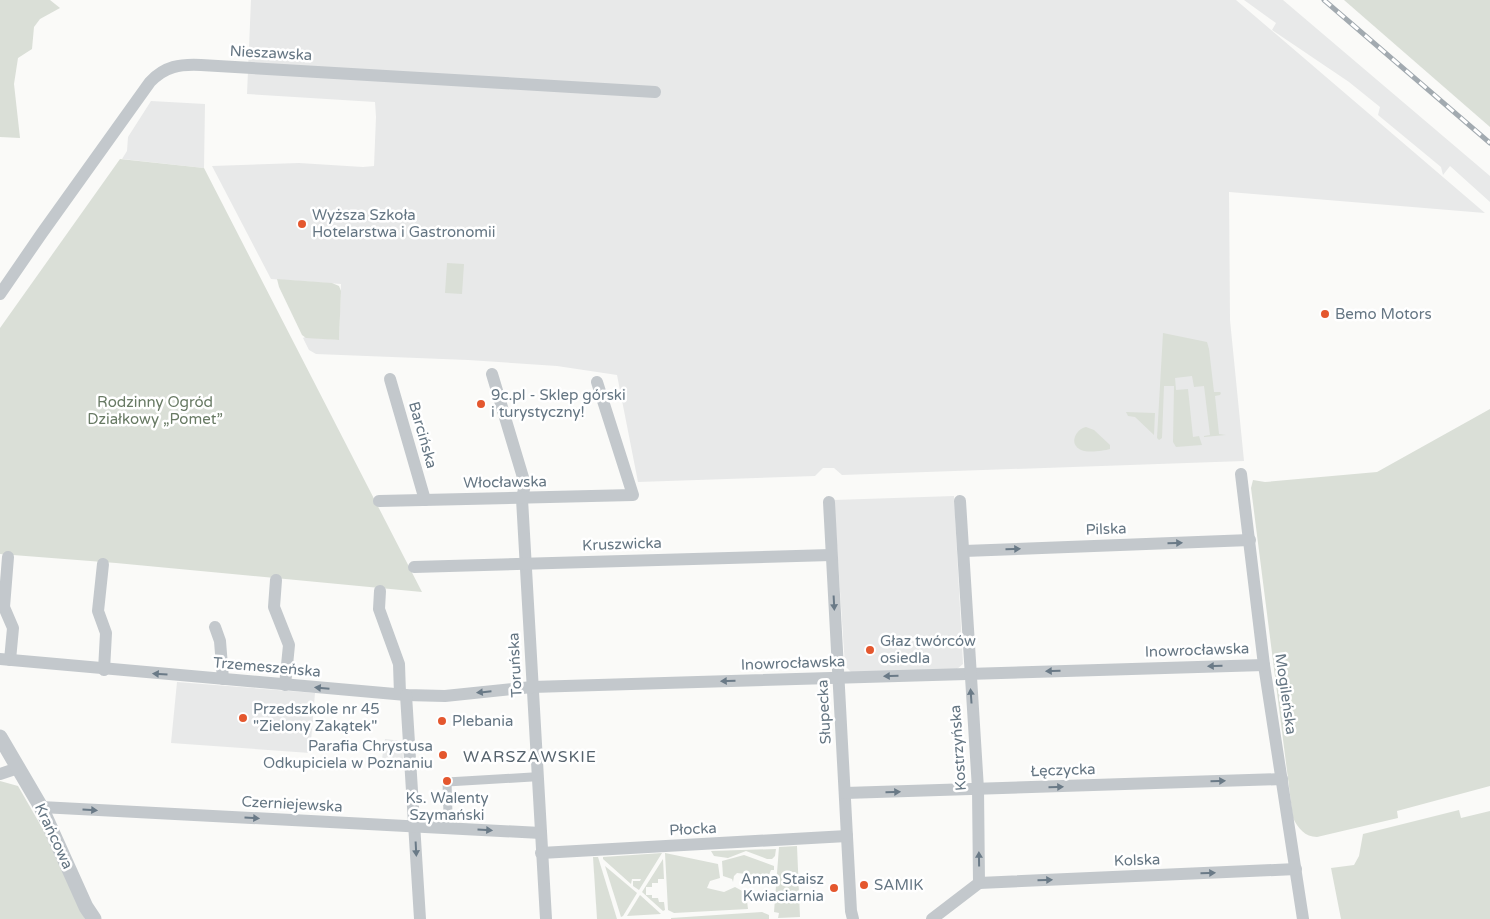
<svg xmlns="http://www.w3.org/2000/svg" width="1490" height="919" font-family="'Varela Round',sans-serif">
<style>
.built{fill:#e8e9e9}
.green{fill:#dadfd7}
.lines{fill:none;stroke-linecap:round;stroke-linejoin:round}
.pedestrian{stroke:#c3c8cc;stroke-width:9}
.minor{stroke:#c3c8cc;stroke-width:12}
.tertiary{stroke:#c3c8cc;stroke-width:15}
.rail-casing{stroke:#a2aab0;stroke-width:5}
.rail{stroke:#fff;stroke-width:3;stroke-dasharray:9;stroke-linecap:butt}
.oneway{fill:#6a7a87}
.poi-dot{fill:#e4572e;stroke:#fff;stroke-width:2}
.labels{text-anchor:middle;stroke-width:5;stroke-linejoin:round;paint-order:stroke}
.street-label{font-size:15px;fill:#657683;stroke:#fff}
.poi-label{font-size:15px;fill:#657683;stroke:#fff;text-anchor:start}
.park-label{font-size:15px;fill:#687a64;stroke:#fff}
.neighbourhood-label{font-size:16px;letter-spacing:1px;fill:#57646e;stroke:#fff}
</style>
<rect width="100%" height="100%" fill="#fafaf8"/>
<!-- built -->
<g class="built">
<polygon points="251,0 1236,0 1485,213 1229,192 1230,320 1244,461 842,475 834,468 823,468 815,476 638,482 617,375 557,366 468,360 316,354 309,350 303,338 305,337 339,340 341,284 271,279 212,166 299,163 363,167 374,166 376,117 375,102 247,94"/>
<polygon points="1244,0 1283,0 1490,176 1490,202 1450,166 1443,175 1441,167 1378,115 1380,107 1349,82 1272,30 1276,23"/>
<polygon points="151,101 205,104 204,168 122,159 127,151 128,137"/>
<polygon points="954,496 963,664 957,669 851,672 845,666 834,500"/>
<polygon points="177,682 315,693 310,753 171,743"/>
<polygon points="385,739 402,741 403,761 382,759"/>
</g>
<!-- green -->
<g class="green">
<polygon points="0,0 50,0 60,8 40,19 34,27 32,49 18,58 14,84 20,138 0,137"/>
<polygon points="1344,0 1490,0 1490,127"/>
<polygon points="120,159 204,168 422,592 116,563 0,554 0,328"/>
<polygon points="447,263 464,264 462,294 445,293"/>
<polygon points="277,279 332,283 339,286 341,291 339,340 306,338 302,335 279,287"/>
<polygon points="1163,333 1207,342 1209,349 1214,392 1220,392 1221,393 1220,395 1215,396 1219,434 1226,435 1204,437 1204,436 1210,435 1204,386 1194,387 1192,376 1175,378 1176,390 1188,389 1193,437 1199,436 1202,445 1176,447 1173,442 1174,386 1164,386 1162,438 1159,440 1157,438"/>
<path d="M1490 409V786L1397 811 1398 818 1317 837C1305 837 1298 828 1293 818L1251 488 1253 480 1265 482 1377 472Z"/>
<polygon points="1126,412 1155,413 1154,435 1135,417 1128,416"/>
<path d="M1086 427 1094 430 1110 445V449C1103 451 1088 453 1081 450 1068 444 1076 429 1086 427Z"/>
<polygon points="0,781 18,786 48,838 85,919 0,919"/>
<polygon points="1459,810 1461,818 1490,811 1490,919 1341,919 1331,868 1354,865 1359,856 1363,834"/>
<polygon points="797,846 800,917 778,918 779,913 774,912 779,847"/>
<polygon points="776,849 775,856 772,859 767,859 746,851 728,858 714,856 711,851"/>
<polygon points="662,853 639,890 633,886 633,881 640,881 641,879 632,879 631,884 603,859 603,857"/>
<polygon points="665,853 718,864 720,878 710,881 707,888 724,892 735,887 746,893 748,909 674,913 668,910"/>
<polygon points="744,855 774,866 774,870 771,870 769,875 765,876 737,873 734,876 733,882 732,879 723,876 722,861"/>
<polygon points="593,857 598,857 617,919 597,919"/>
<polygon points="663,859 664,879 658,879 658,883 652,883 652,887 646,887 646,895 652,895 652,898 658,898 659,902 664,902 665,910 663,911 642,892"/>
<polygon points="605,866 637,893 623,916 621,917"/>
<polygon points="640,895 661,914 627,916"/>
<polygon points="762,912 769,915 769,919 671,919 671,918"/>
</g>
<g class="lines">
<!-- pedestrian -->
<polyline class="pedestrian" points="448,814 447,782 532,777"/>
<!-- minor -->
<g class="minor">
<path d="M0 294 42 233 150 82C165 66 180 64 201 65L655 92"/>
<polyline points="492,374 525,484 522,499 546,919"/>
<polyline points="390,379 425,500"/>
<polyline points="1241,474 1264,665 1303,919"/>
<polyline points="379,501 633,495 597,382"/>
<polyline points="829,502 851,911 853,919"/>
<polyline points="964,551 1250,540"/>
<polyline points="8,557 4,607 13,628 10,660"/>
<polyline points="103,564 98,611 106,633 104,670"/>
<polyline points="414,567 831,555"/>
<polyline points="276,580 274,607 289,645 285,685"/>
<polyline points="380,591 379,609 399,664 400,694"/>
<polyline points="215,627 220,641 223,679"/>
<polyline points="0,659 406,695 445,696 532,687 1264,665"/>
<polyline points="406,695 420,919"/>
<polyline points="0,774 18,768"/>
<polyline points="845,793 1282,779"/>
<polyline points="41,807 541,833"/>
<polyline points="541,853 847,836"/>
<polyline points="979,883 1296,869"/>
<polyline points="932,919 979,883 978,789 960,501"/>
</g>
<!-- tertiary -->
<polyline class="tertiary" points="0,737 41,807 86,907 94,919"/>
<defs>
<polyline id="rail" points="1324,0 1490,143"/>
</defs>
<!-- rail casing -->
<use href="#rail" class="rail-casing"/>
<!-- rail -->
<use href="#rail" class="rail"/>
</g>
<!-- one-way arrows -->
<defs><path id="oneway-solid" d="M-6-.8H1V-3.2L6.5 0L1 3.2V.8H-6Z" transform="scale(1.25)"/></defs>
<g class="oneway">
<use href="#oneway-solid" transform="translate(1175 543) rotate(-2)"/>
<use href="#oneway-solid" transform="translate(1013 549) rotate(-2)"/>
<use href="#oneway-solid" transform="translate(834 603) rotate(87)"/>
<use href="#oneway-solid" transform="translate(1215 666) rotate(178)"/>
<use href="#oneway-solid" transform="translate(1053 671) rotate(178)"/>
<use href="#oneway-solid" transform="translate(160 674) rotate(-176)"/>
<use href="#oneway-solid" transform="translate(891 676) rotate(178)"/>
<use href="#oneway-solid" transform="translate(728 681) rotate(178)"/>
<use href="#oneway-solid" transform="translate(322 688) rotate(-175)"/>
<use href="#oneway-solid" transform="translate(484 692) rotate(174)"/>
<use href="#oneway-solid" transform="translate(971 696) rotate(-94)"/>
<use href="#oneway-solid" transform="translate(1218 781) rotate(-2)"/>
<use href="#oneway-solid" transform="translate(1056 787) rotate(-2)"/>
<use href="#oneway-solid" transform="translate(893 792) rotate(-2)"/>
<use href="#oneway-solid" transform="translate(90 810) rotate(3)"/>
<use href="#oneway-solid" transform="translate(252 818) rotate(3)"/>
<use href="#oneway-solid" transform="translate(485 830) rotate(3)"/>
<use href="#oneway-solid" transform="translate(416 849) rotate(87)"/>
<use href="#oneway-solid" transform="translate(979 859) rotate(-91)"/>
<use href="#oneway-solid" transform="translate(1208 873) rotate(-2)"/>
<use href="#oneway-solid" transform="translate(1045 880) rotate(-2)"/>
</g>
<!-- markers -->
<g class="poi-dot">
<circle cx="302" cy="224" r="5"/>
<circle cx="1325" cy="314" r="5"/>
<circle cx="481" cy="404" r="5"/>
<circle cx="870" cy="650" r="5"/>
<circle cx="243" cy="718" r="5"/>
<circle cx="442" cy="721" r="5"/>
<circle cx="443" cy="755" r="5"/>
<circle cx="447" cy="781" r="5"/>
<circle cx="864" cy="885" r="5"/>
<circle cx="834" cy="888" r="5"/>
</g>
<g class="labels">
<!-- street labels -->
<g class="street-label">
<text transform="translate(271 53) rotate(3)" y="5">Nieszawska</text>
<text transform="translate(423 435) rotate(74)" y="5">Barcińska</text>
<text transform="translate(505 482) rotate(-1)" y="5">Włocławska</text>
<text transform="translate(1106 529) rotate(-2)" y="5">Pilska</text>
<text transform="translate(622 544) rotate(-2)" y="5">Kruszwicka</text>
<text transform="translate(1197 650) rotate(-2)" y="5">Inowrocławska</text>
<text transform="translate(793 663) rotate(-2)" y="5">Inowrocławska</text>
<text transform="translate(515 665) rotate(-93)" y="5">Toruńska</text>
<text transform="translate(267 667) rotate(5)" y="5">Trzemeszeńska</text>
<text transform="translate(1286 694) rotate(82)" y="5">Mogileńska</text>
<text transform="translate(824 712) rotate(-93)" y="5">Słupecka</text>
<text transform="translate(958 748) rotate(-94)" y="5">Kostrzyńska</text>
<text transform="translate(1063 770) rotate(-2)" y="5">Łęczycka</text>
<text transform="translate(292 804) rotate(3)" y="5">Czerniejewska</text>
<text transform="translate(693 829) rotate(-3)" y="5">Płocka</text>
<text transform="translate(54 836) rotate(65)" y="5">Krańcowa</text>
<text transform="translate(1137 860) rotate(-2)" y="5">Kolska</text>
</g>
<!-- poi labels -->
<g class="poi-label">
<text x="312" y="220">Wyższa Szkoła<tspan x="312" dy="17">Hotelarstwa i Gastronomii</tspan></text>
<text x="1335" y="319">Bemo Motors</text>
<text x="491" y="400">9c.pl - Sklep górski<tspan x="491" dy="17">i turystyczny!</tspan></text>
<text x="880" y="646">Głaz twórców<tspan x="880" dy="17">osiedla</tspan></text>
<text x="253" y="714">Przedszkole nr 45<tspan x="253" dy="17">"Zielony Zakątek"</tspan></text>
<text x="452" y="726">Plebania</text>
<text x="433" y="751" text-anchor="end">Parafia Chrystusa<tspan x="433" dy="17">Odkupiciela w Poznaniu</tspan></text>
<text x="447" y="803" text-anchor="middle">Ks. Walenty<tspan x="447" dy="17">Szymański</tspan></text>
<text x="824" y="884" text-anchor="end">Anna Staisz<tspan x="824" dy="17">Kwiaciarnia</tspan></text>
<text x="874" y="890">SAMIK</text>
</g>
<!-- park labels -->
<g class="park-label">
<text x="155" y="407">Rodzinny Ogród<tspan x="155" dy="17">Działkowy „Pomet”</tspan></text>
</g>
<!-- neighbourhood labels -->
<g class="neighbourhood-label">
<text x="530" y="762">WARSZAWSKIE</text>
</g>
</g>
</svg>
